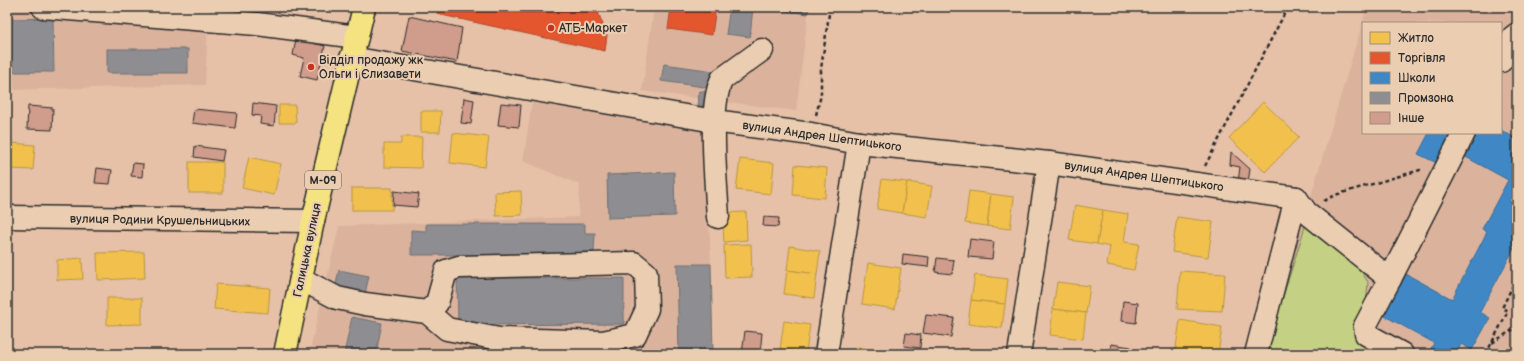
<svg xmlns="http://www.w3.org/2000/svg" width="1524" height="361" font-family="'Balsamiq Sans',sans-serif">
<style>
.built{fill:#dbb39d;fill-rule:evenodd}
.green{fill:#c4d084;stroke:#787e58}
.homes{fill:#f2c14e;stroke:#b69444}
.shops{fill:#e4572e;stroke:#ac4a2d}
.schools{fill:#3f88c5;stroke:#396c97}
.industry{fill:#8d8d92;stroke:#707073}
.building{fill:#d09c8b;stroke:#2b2b2b}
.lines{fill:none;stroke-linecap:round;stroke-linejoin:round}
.minor-casing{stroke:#2b2b2b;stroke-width:25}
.major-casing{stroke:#2b2b2b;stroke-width:25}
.path{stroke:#2b2b2b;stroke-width:2.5;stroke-dasharray:4 3;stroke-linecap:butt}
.minor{stroke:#ebceb2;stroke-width:22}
.major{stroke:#f5e382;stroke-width:22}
.poi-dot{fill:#c8321e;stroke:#ebceb2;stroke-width:1.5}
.labels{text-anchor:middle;stroke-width:4;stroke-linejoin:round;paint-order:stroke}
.shield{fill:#ebceb2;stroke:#655c54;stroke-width:1}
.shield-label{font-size:11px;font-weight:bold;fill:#2b2b2b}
.poi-label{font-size:12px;fill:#2b2b2b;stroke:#ebceb2;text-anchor:start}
.street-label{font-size:12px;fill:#2b2b2b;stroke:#ebceb2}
</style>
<rect width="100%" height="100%" fill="#e6c1a8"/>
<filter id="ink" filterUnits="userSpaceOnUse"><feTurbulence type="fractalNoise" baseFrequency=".025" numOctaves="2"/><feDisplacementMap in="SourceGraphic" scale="8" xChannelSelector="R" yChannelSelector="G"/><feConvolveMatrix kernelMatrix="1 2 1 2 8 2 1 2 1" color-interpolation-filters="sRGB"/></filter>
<g filter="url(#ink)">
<!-- built -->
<g class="built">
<polygon points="7,7 209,7 205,85 7,90"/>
<polygon points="654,7 809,7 796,111 642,91"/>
<path d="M1367 7H1517V354H1264ZM1363 23H1501V133H1363Z"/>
<polygon points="532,102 705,129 711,264 713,354 309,354 339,226 578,217 580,185 523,161"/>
</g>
<!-- green -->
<polygon class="green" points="1308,217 1348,251 1368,282 1366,306 1355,335 1389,354 1265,354"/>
<!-- homes -->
<g class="homes">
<polygon points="1263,102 1299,137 1265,172 1229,138"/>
<polygon points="279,105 295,105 296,123 279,123"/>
<polygon points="421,111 441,111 440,132 421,132"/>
<polygon points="453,133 489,137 485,167 450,163"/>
<polygon points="401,137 422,137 421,168 384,167 384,144 401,144"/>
<polygon points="11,143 35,145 33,170 10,169"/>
<polygon points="249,157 281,164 274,195 242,188"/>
<polygon points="740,159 774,163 771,194 736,190"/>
<rect x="189" y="162" width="34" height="31"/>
<polygon points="795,165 827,168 825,198 793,195"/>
<polygon points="882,179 907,182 902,213 877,209"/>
<polygon points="907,182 932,186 927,217 902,213"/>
<rect x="352" y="188" width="40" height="22"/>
<polygon points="521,191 522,215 496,216 495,192"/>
<polygon points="969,191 991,194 987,226 965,223"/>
<polygon points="991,194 1014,197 1010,229 987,226"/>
<polygon points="1075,205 1103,210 1097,244 1069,240"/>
<polygon points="1103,210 1128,214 1124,242 1139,244 1134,270 1107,265 1110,247 1097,244"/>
<polygon points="746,212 747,240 724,242 722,213"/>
<polygon points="1177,217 1213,222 1208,257 1172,252"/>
<polygon points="751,244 752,277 725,278 724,245"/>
<polygon points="790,246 820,251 817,274 787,270"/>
<polygon points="144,252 145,278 98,280 97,253"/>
<polygon points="82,258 83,279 57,280 57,260"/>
<polygon points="868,263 901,268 895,309 862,304"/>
<polygon points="787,270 817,274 814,298 784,294"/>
<polygon points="1180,271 1225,274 1222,311 1177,309"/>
<polygon points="975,275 1008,279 1005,304 971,300"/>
<polygon points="1057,282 1090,286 1086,313 1053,309"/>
<polygon points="216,284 270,288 268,313 214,309"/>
<polygon points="107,298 142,298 142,324 107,325"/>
<polygon points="971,300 1005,304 1002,328 968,324"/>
<polygon points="1053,309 1086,313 1083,339 1050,335"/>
<polygon points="1180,320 1222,327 1218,354 1175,354"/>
<polygon points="784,321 810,325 806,352 780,349"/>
<polygon points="858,347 887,352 887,354 857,354"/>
<polygon points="961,348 994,352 994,354 960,354"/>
<polygon points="780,349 806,352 805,354 779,354"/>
</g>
<!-- shops -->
<g class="shops">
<polygon points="439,7 596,7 607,35 605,51 437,14"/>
<polygon points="671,7 716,7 712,35 668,29"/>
</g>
<!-- schools -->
<g class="schools">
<polygon points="1501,130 1517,139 1517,187 1509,201 1517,205 1517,243 1480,312 1490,318 1472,350 1461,344 1456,354 1428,354 1434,343 1383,315 1406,274 1452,299 1487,232 1482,229 1508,180 1464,156 1477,133 1501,133"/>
<polygon points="1429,133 1458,133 1441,165 1418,154"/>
</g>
<!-- industry -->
<g class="industry">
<polygon points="730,7 753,7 750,37 726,34"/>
<polygon points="778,7 809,7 808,14 778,10"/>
<polygon points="53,18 54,72 7,72 7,19"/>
<rect x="107" y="49" width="81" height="24"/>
<polygon points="664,64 714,71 711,88 661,81"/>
<polygon points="699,91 710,92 709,106 698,105"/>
<polygon points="674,172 675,216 608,218 607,175"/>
<polygon points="426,224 585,224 585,233 595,233 594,252 582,252 582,257 563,255 411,255 411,230 426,231"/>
<polygon points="677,264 711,264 713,354 679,354"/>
<polygon points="339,270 369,276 365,294 335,289"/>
<polygon points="457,278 624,278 624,324 458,325"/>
<polygon points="352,317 382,323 376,354 344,354"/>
<polygon points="575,353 575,354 464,354"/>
</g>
<!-- building -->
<g class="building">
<polygon points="409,16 462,28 457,62 402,51"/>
<polygon points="296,39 325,46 317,80 300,76 304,58 293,55"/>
<polygon points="464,98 474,100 471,124 461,123"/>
<polygon points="253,103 276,106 274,126 260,124 261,116 252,115"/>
<polygon points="501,103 521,105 519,127 498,125"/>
<polygon points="7,105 10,106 9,122 7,122"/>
<polygon points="28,106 53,108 52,130 27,129"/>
<polygon points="194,109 237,113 235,128 192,123"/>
<polygon points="195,146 224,150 222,161 194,157"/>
<polygon points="1231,152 1250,169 1248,183 1238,182 1240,167 1230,165"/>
<polygon points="133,163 143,164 142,177 131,176"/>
<polygon points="97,168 112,170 110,184 95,183"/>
<polygon points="394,191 419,194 417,207 393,205"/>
<polygon points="764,217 779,218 778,227 763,226"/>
<polygon points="970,239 994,242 992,259 968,257"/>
<polygon points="903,254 929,257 928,267 902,264"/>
<polygon points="937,258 954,260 952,274 935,272"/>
<polygon points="1123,301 1138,303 1136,323 1121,321"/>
<polygon points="926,315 954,318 951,337 923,333"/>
<polygon points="745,331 762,333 760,354 742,354"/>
<polygon points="906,333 921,335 920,348 904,346"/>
<polygon points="1111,344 1131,347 1130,354 1109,354"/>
</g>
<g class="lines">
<defs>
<g id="minor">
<polyline points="43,7 257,24 357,37"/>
<polyline points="351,58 714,121 811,134 859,143 1049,163 1296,198"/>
<polyline points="1501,61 1513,37 1517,34"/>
<polyline points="1296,198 1306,212 1390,279 1464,133"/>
<polyline points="7,217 313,221"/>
<path d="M718 217C716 184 708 106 722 79L762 50"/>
<polyline points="301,279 337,298 365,304 427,312 437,303 446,271 459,267 634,263 646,273 647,309 635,335 603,342 499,339 447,329 427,312"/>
<polyline points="1390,279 1365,326 1366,334 1402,354"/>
<polyline points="826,354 859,143"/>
<polyline points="1019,354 1049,163"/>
<polyline points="1256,354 1296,198"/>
</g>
<polyline id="major" points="285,354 313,221 364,7"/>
</defs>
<!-- minor casing -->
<use href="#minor" class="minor-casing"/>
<!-- major casing -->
<use href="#major" class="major-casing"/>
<!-- path -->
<g class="path">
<polyline points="816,115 821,95 821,69 830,7"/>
<polyline points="1205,166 1288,7"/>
<polyline points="1324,201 1335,195 1420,170 1423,171"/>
<polyline points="1492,343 1517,327"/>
<polyline points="1486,354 1508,311 1502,308 1517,277"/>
</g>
<!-- minor -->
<use href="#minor" class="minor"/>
<!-- major -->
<use href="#major" class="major"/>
</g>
</g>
<!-- markers -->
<g class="poi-dot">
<circle cx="551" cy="28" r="4"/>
<circle cx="311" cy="67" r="4"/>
</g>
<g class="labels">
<!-- shield labels -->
<rect class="shield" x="305" y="171" width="36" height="18" rx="3"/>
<g class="shield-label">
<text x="323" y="184">М-09</text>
</g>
<!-- poi labels -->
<g class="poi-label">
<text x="559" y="32">ATБ-Маркет</text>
<text x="319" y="64">Відділ продажу жк<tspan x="319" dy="14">Ольги і Єлизавети</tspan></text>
</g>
<!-- street labels -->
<g class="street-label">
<text transform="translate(822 136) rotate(8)" y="4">вулиця Андрея Шептицького</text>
<text transform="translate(1144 176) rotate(8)" y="4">вулиця Андрея Шептицького</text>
<text transform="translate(160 220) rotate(1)" y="4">вулиця Родини Крушельницьких</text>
<text transform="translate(307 250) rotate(-78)" y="4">Галицька вулиця</text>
</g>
</g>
<!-- margin -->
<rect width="1524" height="361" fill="none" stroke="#ebceb2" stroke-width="24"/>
<rect x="12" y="12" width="1500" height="337" fill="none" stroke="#2b2b2b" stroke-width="1.5" filter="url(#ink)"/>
<!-- legend -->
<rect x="1362" y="22" width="140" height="112" fill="#ebceb2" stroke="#9e8d7c"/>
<rect x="1370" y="32" width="20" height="12" fill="#f2c14e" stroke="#9e8d7c"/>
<text x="1398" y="42" font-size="12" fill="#2b2b2b">Житло</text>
<rect x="1370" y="52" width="20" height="12" fill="#e4572e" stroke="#9e8d7c"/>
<text x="1398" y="62" font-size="12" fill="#2b2b2b">Торгівля</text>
<rect x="1370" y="72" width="20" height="12" fill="#3f88c5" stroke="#9e8d7c"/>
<text x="1398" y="82" font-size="12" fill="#2b2b2b">Школи</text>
<rect x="1370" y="92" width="20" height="12" fill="#8d8d92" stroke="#9e8d7c"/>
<text x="1398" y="102" font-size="12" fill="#2b2b2b">Промзона</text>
<rect x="1370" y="112" width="20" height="12" fill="#d09c8b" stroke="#9e8d7c"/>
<text x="1398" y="122" font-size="12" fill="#2b2b2b">Інше</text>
</svg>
